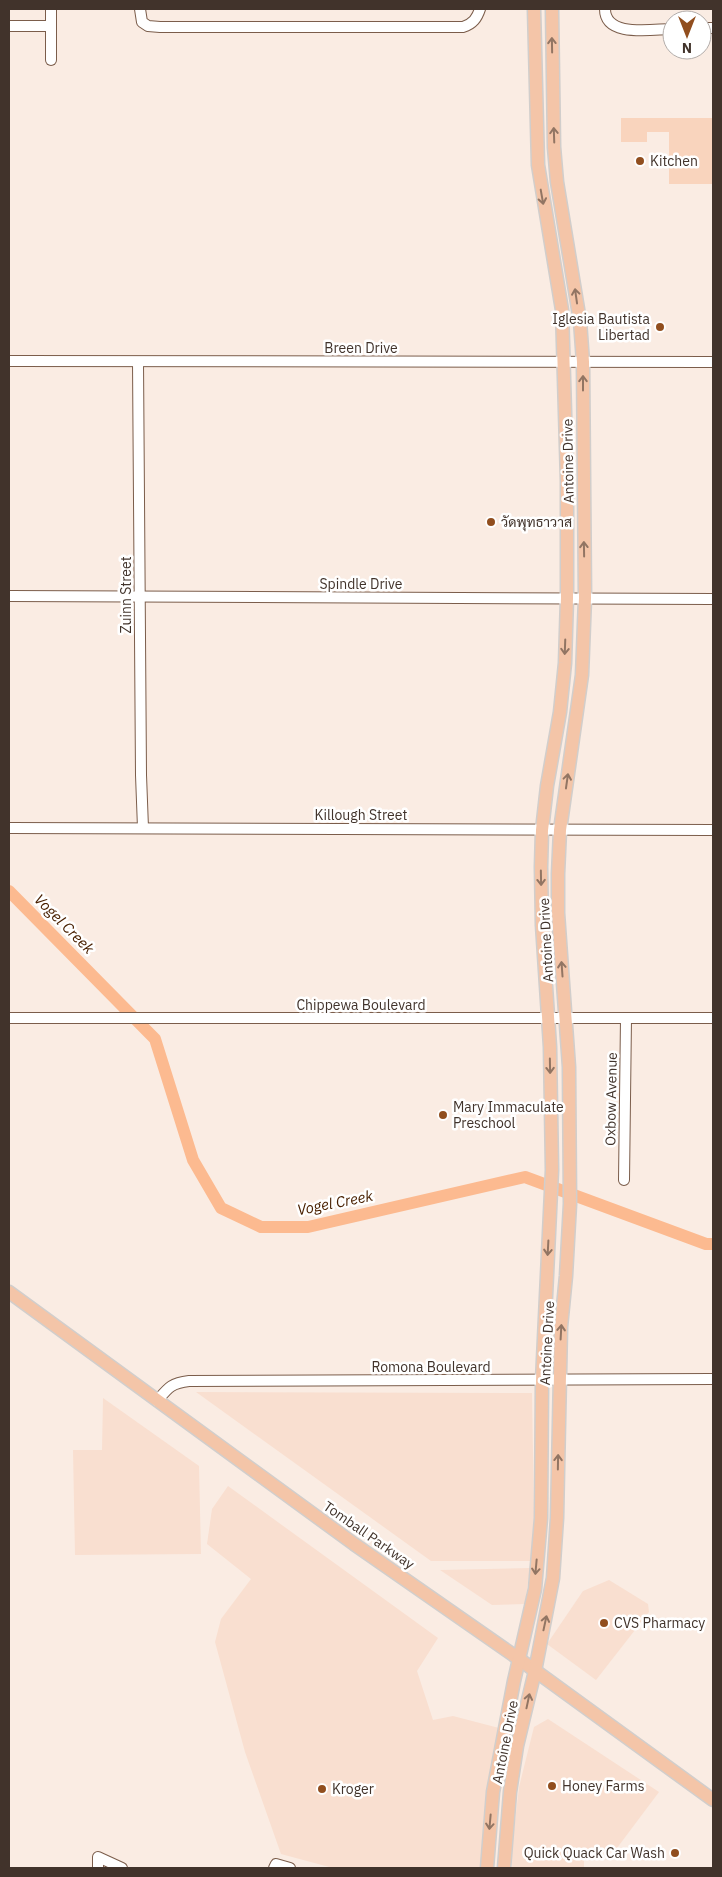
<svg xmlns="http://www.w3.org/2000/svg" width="722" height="1877" font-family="'IBM Plex Sans',Sarabun,sans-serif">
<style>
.built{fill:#f9dfd0}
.green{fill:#f9d4bd}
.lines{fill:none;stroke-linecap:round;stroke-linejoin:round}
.river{stroke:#fcba90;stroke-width:12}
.minor-casing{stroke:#7b5d4b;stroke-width:12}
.major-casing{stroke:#d1cecc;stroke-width:15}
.minor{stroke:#fff;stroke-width:10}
.major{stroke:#f4c5a8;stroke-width:12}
.oneway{stroke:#927563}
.poi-dot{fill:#914e1e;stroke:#fff;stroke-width:2}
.labels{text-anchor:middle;stroke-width:5;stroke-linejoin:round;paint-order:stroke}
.poi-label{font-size:14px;fill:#41332b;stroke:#fff;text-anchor:start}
.street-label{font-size:14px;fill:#41332b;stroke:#fff}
.water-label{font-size:15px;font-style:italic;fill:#492000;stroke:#fff}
</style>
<rect width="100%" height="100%" fill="#faece3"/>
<!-- built -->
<g class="built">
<polygon points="196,1392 532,1393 534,1516 531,1561 431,1561"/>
<polygon points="103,1398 199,1466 201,1554 75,1555 73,1450 102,1450"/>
<polygon points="228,1486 438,1638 417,1671 433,1720 453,1716 499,1728 488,1786 480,1868 333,1868 281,1854 245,1752 215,1642 221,1619 251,1579 207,1544 212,1509"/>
<polygon points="530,1568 525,1604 492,1605 440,1570"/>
<polygon points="609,1580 648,1604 649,1612 596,1680 547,1644 583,1591"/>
<polygon points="548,1719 659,1792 614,1852 584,1852 584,1868 512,1868 512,1847 519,1787 534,1727"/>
</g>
<!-- green -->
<polygon class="green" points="621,118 713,118 713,184 669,184 669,132 647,132 647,142 621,142"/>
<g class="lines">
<!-- river -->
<polyline class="river" points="9,891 155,1039 193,1160 221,1208 261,1227 308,1227 525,1177 706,1244 713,1244"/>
<defs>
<g id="minor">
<polyline points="51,9 51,60"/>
<path d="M140 9 142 22 148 26 160 27H463C473 24 477 18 480 9"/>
<path d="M605 9C605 38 652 29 672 29"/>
<polyline points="9,26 51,26"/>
<polyline points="702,28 713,28"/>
<polyline points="9,361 713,362"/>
<polyline points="138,362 141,775 143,828"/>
<polyline points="9,596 713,599"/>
<polyline points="9,828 713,830"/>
<polyline points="9,1018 713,1018"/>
<polyline points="624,1180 626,1018"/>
<path d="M157 1401C168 1388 171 1383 189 1381L713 1379"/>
<polyline points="98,1868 98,1857 122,1868"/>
<polyline points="274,1868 276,1864 290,1868"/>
</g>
<g id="major">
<polyline points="9,1292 354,1544 519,1659 713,1800"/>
<polyline points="487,1868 493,1792 514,1681 535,1589 541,1518 542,1380 552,1170 550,1047 542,925 541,867 542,830 547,786 560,712 565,663 567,598 567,481 562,310 538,165 534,9"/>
<polyline points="504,1868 510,1792 517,1746 535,1671 553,1578 557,1518 561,1327 566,1276 570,1204 569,1067 558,913 558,874 560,830 582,675 585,598 583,362 580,321 557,182 554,147 552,9"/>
</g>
</defs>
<!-- minor casing -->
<use href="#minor" class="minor-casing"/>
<!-- major casing -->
<use href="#major" class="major-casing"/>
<!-- minor -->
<use href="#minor" class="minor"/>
<!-- major -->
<use href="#major" class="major"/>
</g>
<!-- one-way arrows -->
<defs><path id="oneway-shaft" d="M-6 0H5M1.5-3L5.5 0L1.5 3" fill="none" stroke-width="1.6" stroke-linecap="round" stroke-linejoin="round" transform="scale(1.25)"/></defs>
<g class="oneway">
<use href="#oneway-shaft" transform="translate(552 45) rotate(-91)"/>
<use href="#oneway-shaft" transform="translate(554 135) rotate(-92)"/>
<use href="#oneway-shaft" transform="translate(542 197) rotate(80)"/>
<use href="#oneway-shaft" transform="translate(576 296) rotate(-98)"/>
<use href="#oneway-shaft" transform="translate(583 383) rotate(-90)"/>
<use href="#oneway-shaft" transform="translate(584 549) rotate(-91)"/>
<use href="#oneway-shaft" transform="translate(565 647) rotate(92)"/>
<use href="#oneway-shaft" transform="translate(567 781) rotate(-82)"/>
<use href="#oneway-shaft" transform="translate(541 878) rotate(89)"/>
<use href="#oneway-shaft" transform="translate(562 969) rotate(-94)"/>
<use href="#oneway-shaft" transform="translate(550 1066) rotate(89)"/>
<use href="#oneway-shaft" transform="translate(548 1248) rotate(93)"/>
<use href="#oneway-shaft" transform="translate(561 1332) rotate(-87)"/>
<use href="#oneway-shaft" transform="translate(558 1462) rotate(-89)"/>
<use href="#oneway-shaft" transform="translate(536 1567) rotate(95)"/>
<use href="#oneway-shaft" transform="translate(545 1623) rotate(-78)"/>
<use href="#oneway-shaft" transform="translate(528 1701) rotate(-78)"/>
<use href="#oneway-shaft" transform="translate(490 1822) rotate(95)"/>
</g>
<!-- markers -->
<g class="poi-dot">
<circle cx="640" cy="161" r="5"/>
<circle cx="660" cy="327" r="5"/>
<circle cx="491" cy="522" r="5"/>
<circle cx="443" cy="1115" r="5"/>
<circle cx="604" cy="1623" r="5"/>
<circle cx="552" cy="1786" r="5"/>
<circle cx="322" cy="1789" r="5"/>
<circle cx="675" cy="1853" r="5"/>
</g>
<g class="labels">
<!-- poi labels -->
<g class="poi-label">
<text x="650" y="166">Kitchen</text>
<text x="650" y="324" text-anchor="end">Iglesia Bautista<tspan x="650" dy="16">Libertad</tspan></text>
<text x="501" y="527">วัดพุทธาวาส</text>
<text x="453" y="1112">Mary Immaculate<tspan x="453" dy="16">Preschool</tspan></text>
<text x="614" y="1628">CVS Pharmacy</text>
<text x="562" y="1791">Honey Farms</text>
<text x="332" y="1794">Kroger</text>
<text x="665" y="1858" text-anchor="end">Quick Quack Car Wash</text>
</g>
<!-- street labels -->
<g class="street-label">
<text x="361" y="353">Breen Drive</text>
<text transform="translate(568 461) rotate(-91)" y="5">Antoine Drive</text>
<text x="361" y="589">Spindle Drive</text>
<text transform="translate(126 595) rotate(-90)" y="5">Zuinn Street</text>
<text x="361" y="820">Killough Street</text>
<text transform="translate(546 940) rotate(-93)" y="5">Antoine Drive</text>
<text x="361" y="1010">Chippewa Boulevard</text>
<text transform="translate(611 1099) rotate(-89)" y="5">Oxbow Avenue</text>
<text transform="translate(547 1343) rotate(-87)" y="5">Antoine Drive</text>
<text x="431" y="1372">Romona Boulevard</text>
<text transform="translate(369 1535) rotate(35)" y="5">Tomball Parkway</text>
<text transform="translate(505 1742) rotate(-79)" y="5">Antoine Drive</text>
</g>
<!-- water labels -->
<g class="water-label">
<text transform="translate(64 924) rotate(45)" y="5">Vogel Creek</text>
<text transform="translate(335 1203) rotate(-11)" y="5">Vogel Creek</text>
</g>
</g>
<!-- border -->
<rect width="722" height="1877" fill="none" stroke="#41332b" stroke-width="20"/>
<!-- north arrow -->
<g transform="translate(687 35) rotate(180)"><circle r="24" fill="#ffffff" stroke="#b3adaa"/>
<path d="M0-4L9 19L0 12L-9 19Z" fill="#914e1e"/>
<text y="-8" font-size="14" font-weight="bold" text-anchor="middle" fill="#41332b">N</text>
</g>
</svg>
